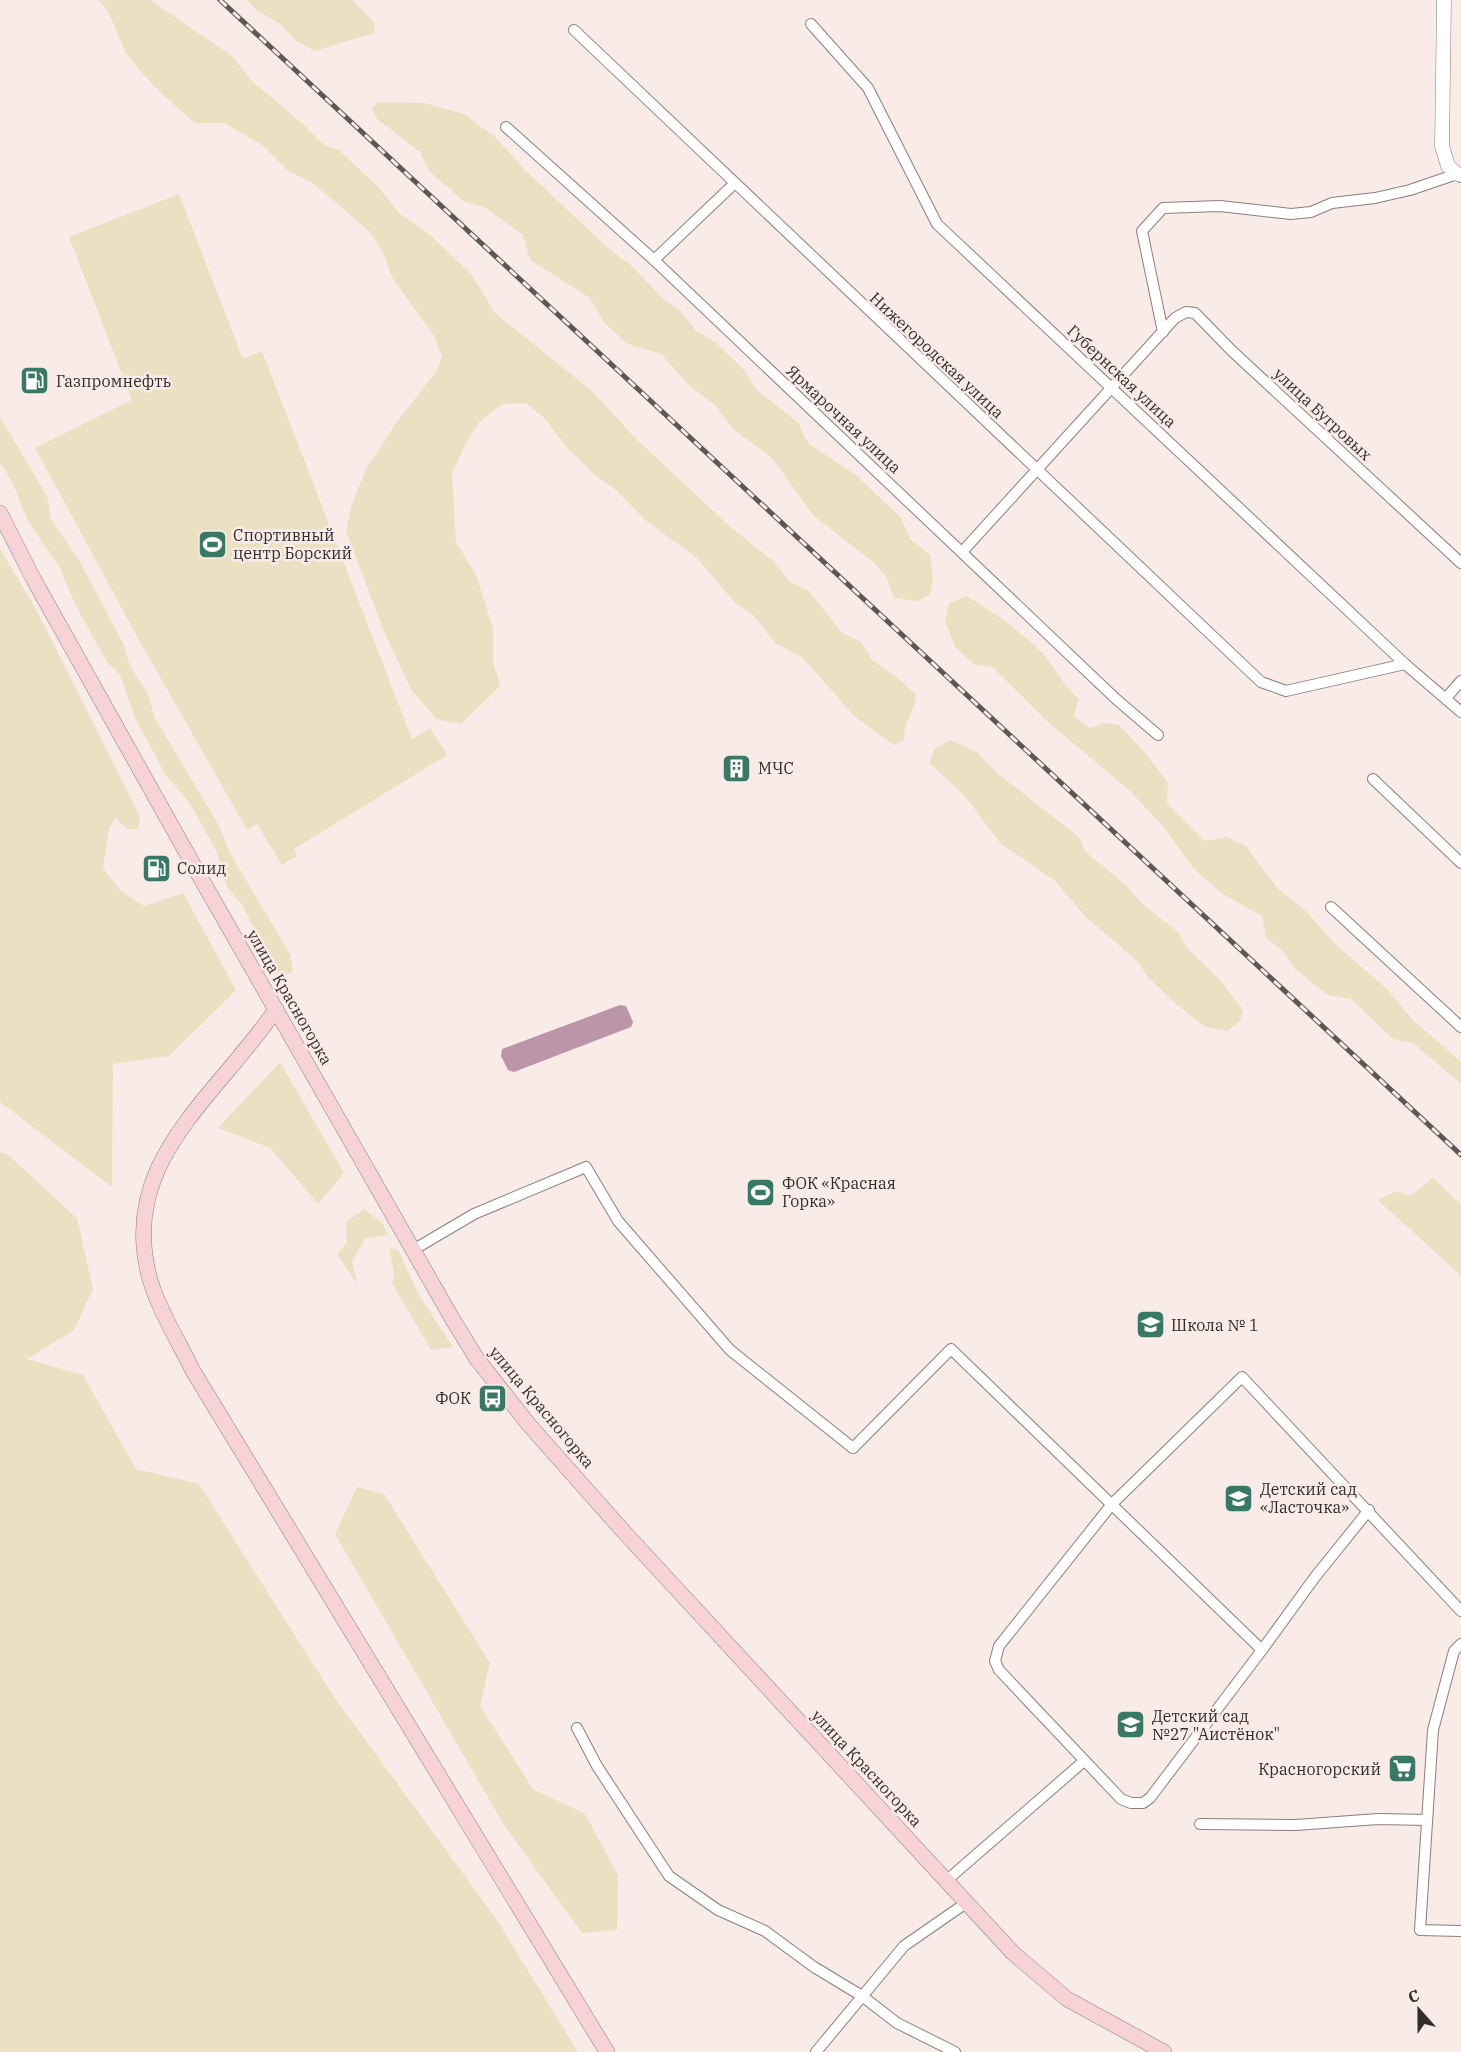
<svg xmlns="http://www.w3.org/2000/svg" width="1461" height="2052" font-family="'IBM Plex Serif',serif">
<style>
.green{fill:#ebe1c2}
.water{fill:#bc95a8}
.lines{fill:none;stroke-linecap:round;stroke-linejoin:round}
.minor-casing{stroke:#8a7f7b;stroke-width:12}
.tertiary-casing{stroke:#8a7f7b;stroke-width:15}
.secondary-casing{stroke:#8a7f7b;stroke-width:16}
.minor{stroke:#fff;stroke-width:10}
.tertiary{stroke:#fff;stroke-width:14}
.secondary{stroke:#f7d3d8;stroke-width:15}
.rail-casing{stroke:#5d5755;stroke-width:5}
.rail{stroke:#f9ece8;stroke-width:3;stroke-dasharray:9;stroke-linecap:butt}
.labels{text-anchor:middle;stroke-width:5;stroke-linejoin:round;paint-order:stroke}
.street-label{font-size:16px;fill:#332e2d;stroke:#f9ece8}
.poi-label{font-size:16px;fill:#332e2d;stroke:#f9ece8;text-anchor:start}
</style>
<rect width="100%" height="100%" fill="#f9ece8"/>
<!-- green -->
<g class="green">
<path d="M98 0H150L232 56 253 82 303 124 324 145 339 150 378 187 400 214 428 233 472 275 495 313 593 392 635 438 734 530 773 561 790 582 809 591 842 633 861 642 873 661 897 677 916 695C914 715 904 719 904 740L894 745 855 717 802 657 775 643 754 616 734 602 697 558 645 520 616 490 595 475 568 449 546 420 526 403 502 404 479 422 465 444 452 474 456 542 476 575 493 628V661L500 686 461 724 436 719 411 689 385 634 346 531 352 504 366 469 396 423 435 373 442 357 434 336 392 277 384 254 370 232 314 184 288 171 262 145 224 123H195C171 103 148 82 129 57 116 38 115 16 98 0Z"/>
<polygon points="247,0 352,0 375,23 374,33 315,51 295,40 280,24 256,10"/>
<polygon points="378,102 424,103 464,114 495,137 524,169 607,247 632,266 663,299 680,310 696,331 716,343 743,369 756,389 798,423 808,443 856,475 901,518 910,539 930,555 933,578 930,594 918,601 894,598 886,576 873,562 814,516 771,457 734,430 716,406 690,386 661,354 627,344 603,321 590,298 530,260 523,235 484,207 463,201 429,171 420,152 376,118 372,108"/>
<polygon points="179,194 241,354 244,358 262,351 412,739 430,728 447,755 294,849 297,856 282,865 257,824 247,830 139,640 35,448 132,400 69,237"/>
<polygon points="0,417 47,496 51,519 79,560 123,643 130,666 148,694 155,718 218,824 230,853 290,954 293,971 283,977 273,967 243,906 227,887 216,850 189,802 165,774 135,718 120,675 107,662 76,606 60,568 28,521 12,482 0,462"/>
<polygon points="0,548 38,613 140,817 138,829 128,829 115,818 109,828 103,868 121,891 144,906 183,893 236,990 169,1056 113,1064 112,1187 0,1102"/>
<path d="M967 596C994 612 1019 630 1041 652 1056 667 1060 683 1079 699L1074 716 1090 728 1104 723 1119 725 1142 749 1168 783 1167 803 1205 841 1227 837 1246 846 1277 888 1306 911 1336 945 1386 988 1413 1020 1461 1062V1084L1413 1043 1393 1039 1351 999 1328 995 1294 968 1282 950 1266 938 1262 916 1221 893 1193 868 1163 826 1130 791 1048 722 992 667 973 664 955 647 945 621 949 603Z"/>
<polygon points="950,740 977,752 997,773 1079,837 1085,851 1127,886 1141,903 1178,932 1188,949 1221,981 1243,1010 1240,1021 1227,1031 1205,1027 1175,1003 1148,977 1137,961 1085,916 1055,881 1000,843 964,795 929,763 935,748"/>
<polygon points="280,1062 344,1173 318,1204 270,1148 218,1128"/>
<polygon points="0,1152 7,1154 77,1218 93,1289 74,1330 27,1359 83,1375 136,1469 199,1484 334,1697 497,1920 578,2052 0,2052"/>
<polygon points="1433,1178 1461,1205 1461,1276 1378,1200 1396,1191 1410,1196"/>
<polygon points="364,1209 382,1223 388,1235 365,1239 352,1261 357,1284 337,1254 347,1242 346,1222"/>
<polygon points="389,1247 399,1251 417,1292 453,1347 431,1350 392,1283 394,1273"/>
<polygon points="357,1487 384,1494 490,1663 480,1706 533,1789 585,1814 618,1875 617,1930 582,1933 504,1825 335,1534"/>
</g>
<!-- water -->
<polygon class="water" points="620,1005 626,1006 633,1022 631,1027 514,1072 508,1070 501,1056 502,1049"/>
<g class="lines">
<defs>
<g id="minor">
<polyline points="811,24 868,88 937,224 1405,664 1461,712"/>
<polyline points="574,30 1261,682 1286,691 1405,664"/>
<polyline points="506,127 654,260 1116,699 1158,735"/>
<polyline points="654,260 735,183"/>
<polyline points="1163,332 1142,231 1163,208 1220,206 1291,214 1311,212 1332,203 1375,198 1410,190 1457,174 1461,177"/>
<polyline points="962,552 1175,318 1186,312 1195,313 1231,350 1461,563"/>
<polyline points="1446,698 1461,681"/>
<polyline points="1373,779 1461,863"/>
<polyline points="1331,907 1461,1027"/>
<polyline points="413,1250 474,1214 586,1167 618,1221 730,1350 853,1448 951,1349 1262,1650 1315,1577 1369,1510"/>
<polyline points="1461,1644 1454,1651 1433,1730 1420,1930 1461,1931"/>
<polyline points="1262,1650 1150,1798 1143,1803 1131,1803 1121,1799 999,1670 995,1661 999,1646 1112,1504 1242,1377 1461,1611"/>
<polyline points="577,1728 597,1766 669,1876 718,1910 765,1931 814,1967 862,1996 897,2023 955,2052"/>
<polyline points="1200,1824 1296,1825 1378,1819 1427,1820"/>
<polyline points="946,1881 1084,1761"/>
<polyline points="816,2052 904,1946 966,1903"/>
</g>
<polyline id="tertiary" points="1444,0 1442,146 1448,166 1457,174"/>
<g id="secondary">
<polyline points="0,513 34,580 199,875 453,1320 477,1359 530,1426 624,1532 1013,1953 1067,1999 1164,2052"/>
<path d="M276 1009C216 1099 111 1165 153 1289 163 1317 180 1344 193 1371L607 2052"/>
</g>
</defs>
<!-- minor casing -->
<use href="#minor" class="minor-casing"/>
<!-- tertiary casing -->
<use href="#tertiary" class="tertiary-casing"/>
<!-- secondary casing -->
<use href="#secondary" class="secondary-casing"/>
<!-- minor -->
<use href="#minor" class="minor"/>
<!-- tertiary -->
<use href="#tertiary" class="tertiary"/>
<!-- secondary -->
<use href="#secondary" class="secondary"/>
<defs>
<polyline id="rail" points="220,0 1461,1155"/>
</defs>
<!-- rail casing -->
<use href="#rail" class="rail-casing"/>
<!-- rail -->
<use href="#rail" class="rail"/>
</g>
<!-- icons -->
<defs>
<symbol id="fuel-square" viewBox="-11 -11 22 22"><rect x="-9" y="-9" width="18" height="18" rx="4" fill="#397865" stroke="#f9ece8"/><path d="M-5.5-6h7V0h2V4h1.3V-2.5L3-4.5l.8-.8L6-3V5H2.5V1h-1V6h-7ZM-4.2-4.7v3.2H.2V-4.7Z" fill="#fff"/></symbol>
<symbol id="stadium-square" viewBox="-11 -11 22 22"><rect x="-9" y="-9" width="18" height="18" rx="4" fill="#397865" stroke="#f9ece8"/><path d="M0-5a6.5 5 0 1 0 0 10a6.5 5 0 1 0 0-10ZM-3.5-1.8h7v3.6h-7Z" fill="#fff"/></symbol>
<symbol id="building-square" viewBox="-11 -11 22 22"><rect x="-9" y="-9" width="18" height="18" rx="4" fill="#397865" stroke="#f9ece8"/><path d="M-4-6H4V6H1V3H-1V6H-4ZM-2.5-4.3h1.7v1.8h-1.7ZM.8-4.3h1.7v1.8H.8ZM-2.5-1h1.7V.8h-1.7ZM.8-1h1.7V.8H.8Z" fill="#fff"/></symbol>
<symbol id="school-square" viewBox="-11 -11 22 22"><rect x="-9" y="-9" width="18" height="18" rx="4" fill="#397865" stroke="#f9ece8"/><path d="M0-5L7-2L0 1L-7-2ZM-4 1L0 2.5L4 1V4Q0 6-4 4Z" fill="#fff"/></symbol>
<symbol id="bus-square" viewBox="-11 -11 22 22"><rect x="-9" y="-9" width="18" height="18" rx="4" fill="#397865" stroke="#f9ece8"/><path d="M-5-6H5V4H4V6H2V4H-2V6H-4V4H-5ZM-3.5-4V0h7V-4ZM-3.5 1.2v1.5H-2V1.2ZM2 1.2v1.5H3.5V1.2Z" fill="#fff"/></symbol>
<symbol id="supermarket-square" viewBox="-11 -11 22 22"><rect x="-9" y="-9" width="18" height="18" rx="4" fill="#397865" stroke="#f9ece8"/><path d="M-6-5.5h2.5l.6 2H6L4.5 2H-2.5L-4.4-4H-6ZM-1.5 3.2a1.3 1.3 0 1 0 .1 0ZM3 3.2a1.3 1.3 0 1 0 .1 0Z" fill="#fff"/></symbol>
</defs>
<g fill-rule="evenodd">
<use href="#fuel-square" x="18" y="364" width="33" height="33"/>
<use href="#stadium-square" x="196" y="528" width="33" height="33"/>
<use href="#building-square" x="720" y="752" width="33" height="33"/>
<use href="#fuel-square" x="140" y="852" width="33" height="33"/>
<use href="#stadium-square" x="744" y="1176" width="33" height="33"/>
<use href="#school-square" x="1134" y="1308" width="33" height="33"/>
<use href="#bus-square" x="476" y="1382" width="33" height="33"/>
<use href="#school-square" x="1222" y="1482" width="33" height="33"/>
<use href="#school-square" x="1114" y="1708" width="33" height="33"/>
<use href="#supermarket-square" x="1386" y="1752" width="33" height="33"/>
</g>
<g class="labels">
<!-- street labels -->
<g class="street-label">
<text transform="translate(937 355) rotate(43)" y="6">Нижегородская улица</text>
<text transform="translate(1122 376) rotate(43)" y="6">Губернская улица</text>
<text transform="translate(1323 414) rotate(43)" y="6">улица Бугровых</text>
<text transform="translate(844 419) rotate(43)" y="6">Ярмарочная улица</text>
<text transform="translate(290 997) rotate(60)" y="6">улица Красногорка</text>
<text transform="translate(542 1407) rotate(50)" y="6">улица Красногорка</text>
<text transform="translate(867 1768) rotate(47)" y="6">улица Красногорка</text>
</g>
<!-- poi labels -->
<g class="poi-label">
<text x="56" y="387">Газпромнефть</text>
<text x="233" y="541">Спортивный<tspan x="233" dy="18">центр Борский</tspan></text>
<text x="758" y="774">МЧС</text>
<text x="177" y="874">Солид</text>
<text x="782" y="1189">ФОК «Красная<tspan x="782" dy="18">Горка»</tspan></text>
<text x="1171" y="1331">Школа № 1</text>
<text x="471" y="1404" text-anchor="end">ФОК</text>
<text x="1260" y="1495">Детский сад<tspan x="1260" dy="18">«Ласточка»</tspan></text>
<text x="1152" y="1722">Детский сад<tspan x="1152" dy="18">№27 "Аистёнок"</tspan></text>
<text x="1381" y="1775" text-anchor="end">Красногорский</text>
</g>
</g>
<!-- north arrow -->
<g transform="translate(1419 2010) rotate(339)" stroke="#f9ece8" stroke-width="4.5" paint-order="stroke">
<path d="M0-4.5L10 22L0 15L-10 22Z" fill="#332e2d"/>
<text y="-9" font-size="16" font-weight="bold" text-anchor="middle" fill="#332e2d">С</text>
</g>
</svg>
